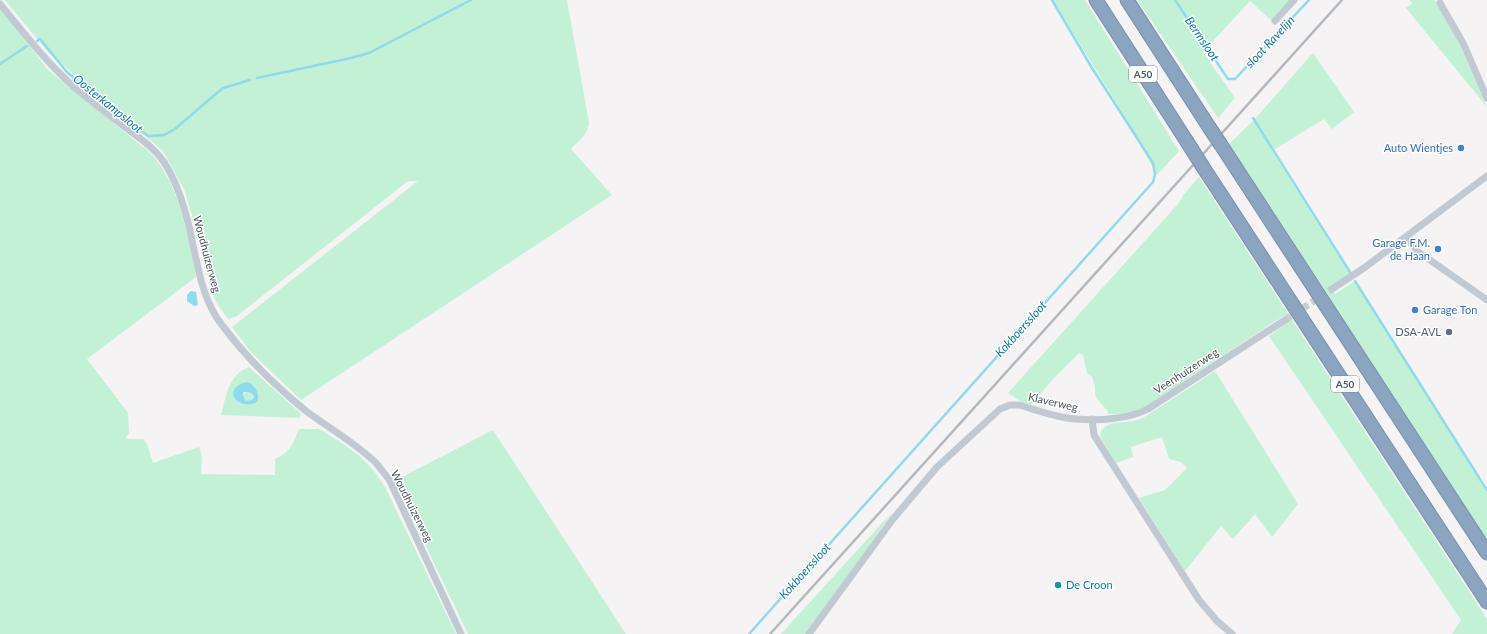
<svg xmlns="http://www.w3.org/2000/svg" width="1487" height="634" font-family="Lato,sans-serif">
<style>
.green{fill:#c3f1d5;fill-rule:evenodd}
.water{fill:#90daee;fill-rule:evenodd}
.lines{fill:none;stroke-linecap:round;stroke-linejoin:round}
.stream{stroke:#90daee;stroke-width:2.5}
.street-tunnel{stroke:#caccce;stroke-width:7;stroke-dasharray:7 3.5;stroke-linecap:butt}
.highway-casing{stroke:#7690ad;stroke-width:15}
.street{stroke:#c1cad2;stroke-width:7}
.highway{stroke:#8ba5c1;stroke-width:13}
.rail{stroke:#b5b8bd;stroke-width:2.5}
.highway-bridge-casing{stroke:#7690ad;stroke-width:15;stroke-linecap:butt}
.highway-bridge{stroke:#8ba5c1;stroke-width:13}
.shop-dot{fill:#3f7fe0;stroke:#fff;stroke-width:1.5}
.service-dot{fill:#5c6f8a;stroke:#fff;stroke-width:1.5}
.culture-dot{fill:#0f9aa8;stroke:#fff;stroke-width:1.5}
.labels{text-anchor:middle;stroke-width:3;stroke-linejoin:round;paint-order:stroke}
.shield{fill:#fff;stroke:#808990;stroke-width:1}
.shield-label{font-size:10px;font-weight:bold;fill:#4a5661}
.shop-label{font-size:11px;fill:#366cbe;stroke:#fff;text-anchor:end}
.street-label{font-size:11px;fill:#4a5661;stroke:#fff}
.service-label{font-size:11px;fill:#4e5e75;stroke:#fff;text-anchor:end}
.culture-label{font-size:11px;fill:#0d838f;stroke:#fff;text-anchor:start}
.water-label{font-size:12px;font-style:italic;fill:#0c7c9b;stroke:#fff}
</style>
<rect width="100%" height="100%" fill="#f5f3f3"/>
<!-- green -->
<g class="green">
<path d="M5 0H567L589 123C587 136 579 140 571 149L612 195 301 400 251 352 232 327 418 181H408L237 316 228 319 216 302 211 289 193 219 184 189 163 151 49 53Z"/>
<polygon points="1053,0 1085,0 1179,151 1157,175 1125,117"/>
<polygon points="1137,0 1291,0 1272,21 1250,1 1203,52 1235,98 1218,118"/>
<polygon points="1410,0 1435,0 1452,28 1487,107 1406,8 1412,4"/>
<path d="M0 9 35 53 48 70 148 151C179 180 188 237 196 277L87 359 128 413 129 433 126 437 127 439H143L147 444 153 463 199 447 202 457 201 474 275 475V459C290 453 294 442 299 429H319L323 431C350 448 370 460 386 489L456 634H0Z"/>
<polygon points="1313,53 1354,112 1332,129 1324,119 1272,151 1350,274 1330,286 1335,294 1355,281 1487,490 1487,540 1324,289 1229,144 1254,120"/>
<polygon points="1199,177 1487,619 1487,634 1452,634 1461,620 1269,336 1287,323 1283,316 1145,407 1126,414 1108,414 1107,410 1097,399 1095,394 1095,387 1092,377 1087,373 1083,355 1079,353 1055,377 1031,405 1022,402 1008,393 1179,203 1184,194"/>
<path d="M249 367 299 412 301 415 299 418 221 415C226 396 229 374 249 367ZM254 386 257 402C248 405 238 408 234 396Z"/>
<path d="M1215 371 1298 504 1272 537 1255 514 1233 539 1221 526 1185 571 1139 498 1165 490 1187 468 1181 462 1169 459 1162 437 1131 447 1133 457 1116 463 1101 438 1100 434C1105 419 1125 424 1137 420 1140 419 1143 418 1146 416Z"/>
<circle cx="248" cy="397" r="5"/>
<polygon points="493,430 626,634 468,634 396,484 398,479"/>
<polygon points="892,514 806,634 781,634 883,522"/>
</g>
<!-- water -->
<g class="water">
<polygon points="191,291 196,292 198,305 194,306 187,301 187,295"/>
<path d="M248 382C256 386 260 394 257 402 235 413 221 386 248 382ZM244 392C249 392 252 392 254 397L252 400 245 401 243 394Z"/>
</g>
<g class="lines">
<!-- stream -->
<g class="stream">
<polyline points="1175,0 1228,79 1235,79 1309,0"/>
<polyline points="37,41 40,39 66,71 76,80 148,136 164,135 175,129 211,98 223,88 250,80"/>
<polyline points="0,64 27,46"/>
<polyline points="257,78 351,58 369,53 471,0"/>
<polyline points="1253,118 1350,272"/>
<polyline points="1355,281 1487,490"/>
<polyline points="749,634 1153,182 1155,174 1153,163 1092,68 1052,0"/>
</g>
<!-- street-tunnel -->
<polyline class="street-tunnel" points="1285,320 1332,289"/>
<defs>
<g id="highway">
<polyline points="1096,0 1191,148"/>
<polyline points="1127,0 1209,127"/>
<polyline points="1221,145 1487,553"/>
<polyline points="1203,167 1487,602"/>
</g>
</defs>
<!-- highway casing -->
<use href="#highway" class="highway-casing"/>
<!-- street -->
<g class="street">
<polyline points="1440,3 1463,43 1487,98"/>
<path d="M0 4C24 33 46 62 74 87 89 100 105 112 121 124 138 137 157 149 167 167 181 191 188 219 193 245 199 273 204 302 222 325 246 357 275 386 306 411 329 428 354 442 375 462 380 467 384 474 389 479L461 634"/>
<polyline points="1275,21 1294,0"/>
<polyline points="1406,237 1417,251 1487,300"/>
<polyline points="1332,289 1364,268 1487,176"/>
<polyline points="1092,419 1094,435 1199,600 1217,621 1232,634"/>
<path d="M809 634 893 519 937 467 1000 409 1010 405H1019C1037 410 1057 418 1076 419 1098 421 1129 419 1148 409L1285 320"/>
</g>
<!-- highway -->
<use href="#highway" class="highway"/>
<!-- rail -->
<polyline class="rail" points="770,634 1342,0"/>
<defs>
<g id="highway-bridge">
<polyline points="1209,127 1221,145"/>
<polyline points="1191,148 1203,167"/>
</g>
</defs>
<!-- highway-bridge casing -->
<use href="#highway-bridge" class="highway-bridge-casing"/>
<!-- highway-bridge -->
<use href="#highway-bridge" class="highway-bridge"/>
</g>
<!-- markers -->
<g class="shop-dot">
<circle cx="1461" cy="148" r="4"/>
<circle cx="1438" cy="249" r="4"/>
<circle cx="1415" cy="310" r="4"/>
</g>
<circle class="service-dot" cx="1449" cy="332" r="4"/>
<circle class="culture-dot" cx="1058" cy="585" r="4"/>
<g class="labels">
<!-- shield labels -->
<g class="shield">
<rect x="1129" y="66" width="28" height="16" rx="3"/>
<rect x="1331" y="376" width="28" height="16" rx="3"/>
</g>
<g class="shield-label">
<text x="1143" y="78">A50</text>
<text x="1345" y="388">A50</text>
</g>
<!-- shop labels -->
<g class="shop-label">
<text x="1453" y="152">Auto Wientjes</text>
<text x="1430" y="247">Garage F.M.<tspan x="1430" dy="13">de Haan</tspan></text>
<text x="1423" y="314" text-anchor="start">Garage Ton</text>
</g>
<!-- street labels -->
<g class="street-label">
<text transform="translate(207 254) rotate(75)" y="4">Woudhuizerweg</text>
<text transform="translate(1186 371) rotate(-33)" y="4">Veenhuizerweg</text>
<text transform="translate(1053 402) rotate(13)" y="4">Klaverweg</text>
<text transform="translate(412 506) rotate(63)" y="4">Woudhuizerweg</text>
</g>
<!-- service labels -->
<g class="service-label">
<text x="1441" y="336">DSA-AVL</text>
</g>
<!-- culture labels -->
<g class="culture-label">
<text x="1066" y="589">De Croon</text>
</g>
<!-- water labels -->
<g class="water-label">
<text transform="translate(1202 39) rotate(56)" y="4">Bermsloot</text>
<text transform="translate(1270 42) rotate(-47)" y="4">sloot Ravelijn</text>
<text transform="translate(108 104) rotate(39)" y="4">Oosterkampsloot</text>
<text transform="translate(1021 329) rotate(-48)" y="4">Kokboerssloot</text>
<text transform="translate(805 571) rotate(-48)" y="4">Kokboerssloot</text>
</g>
</g>
</svg>
